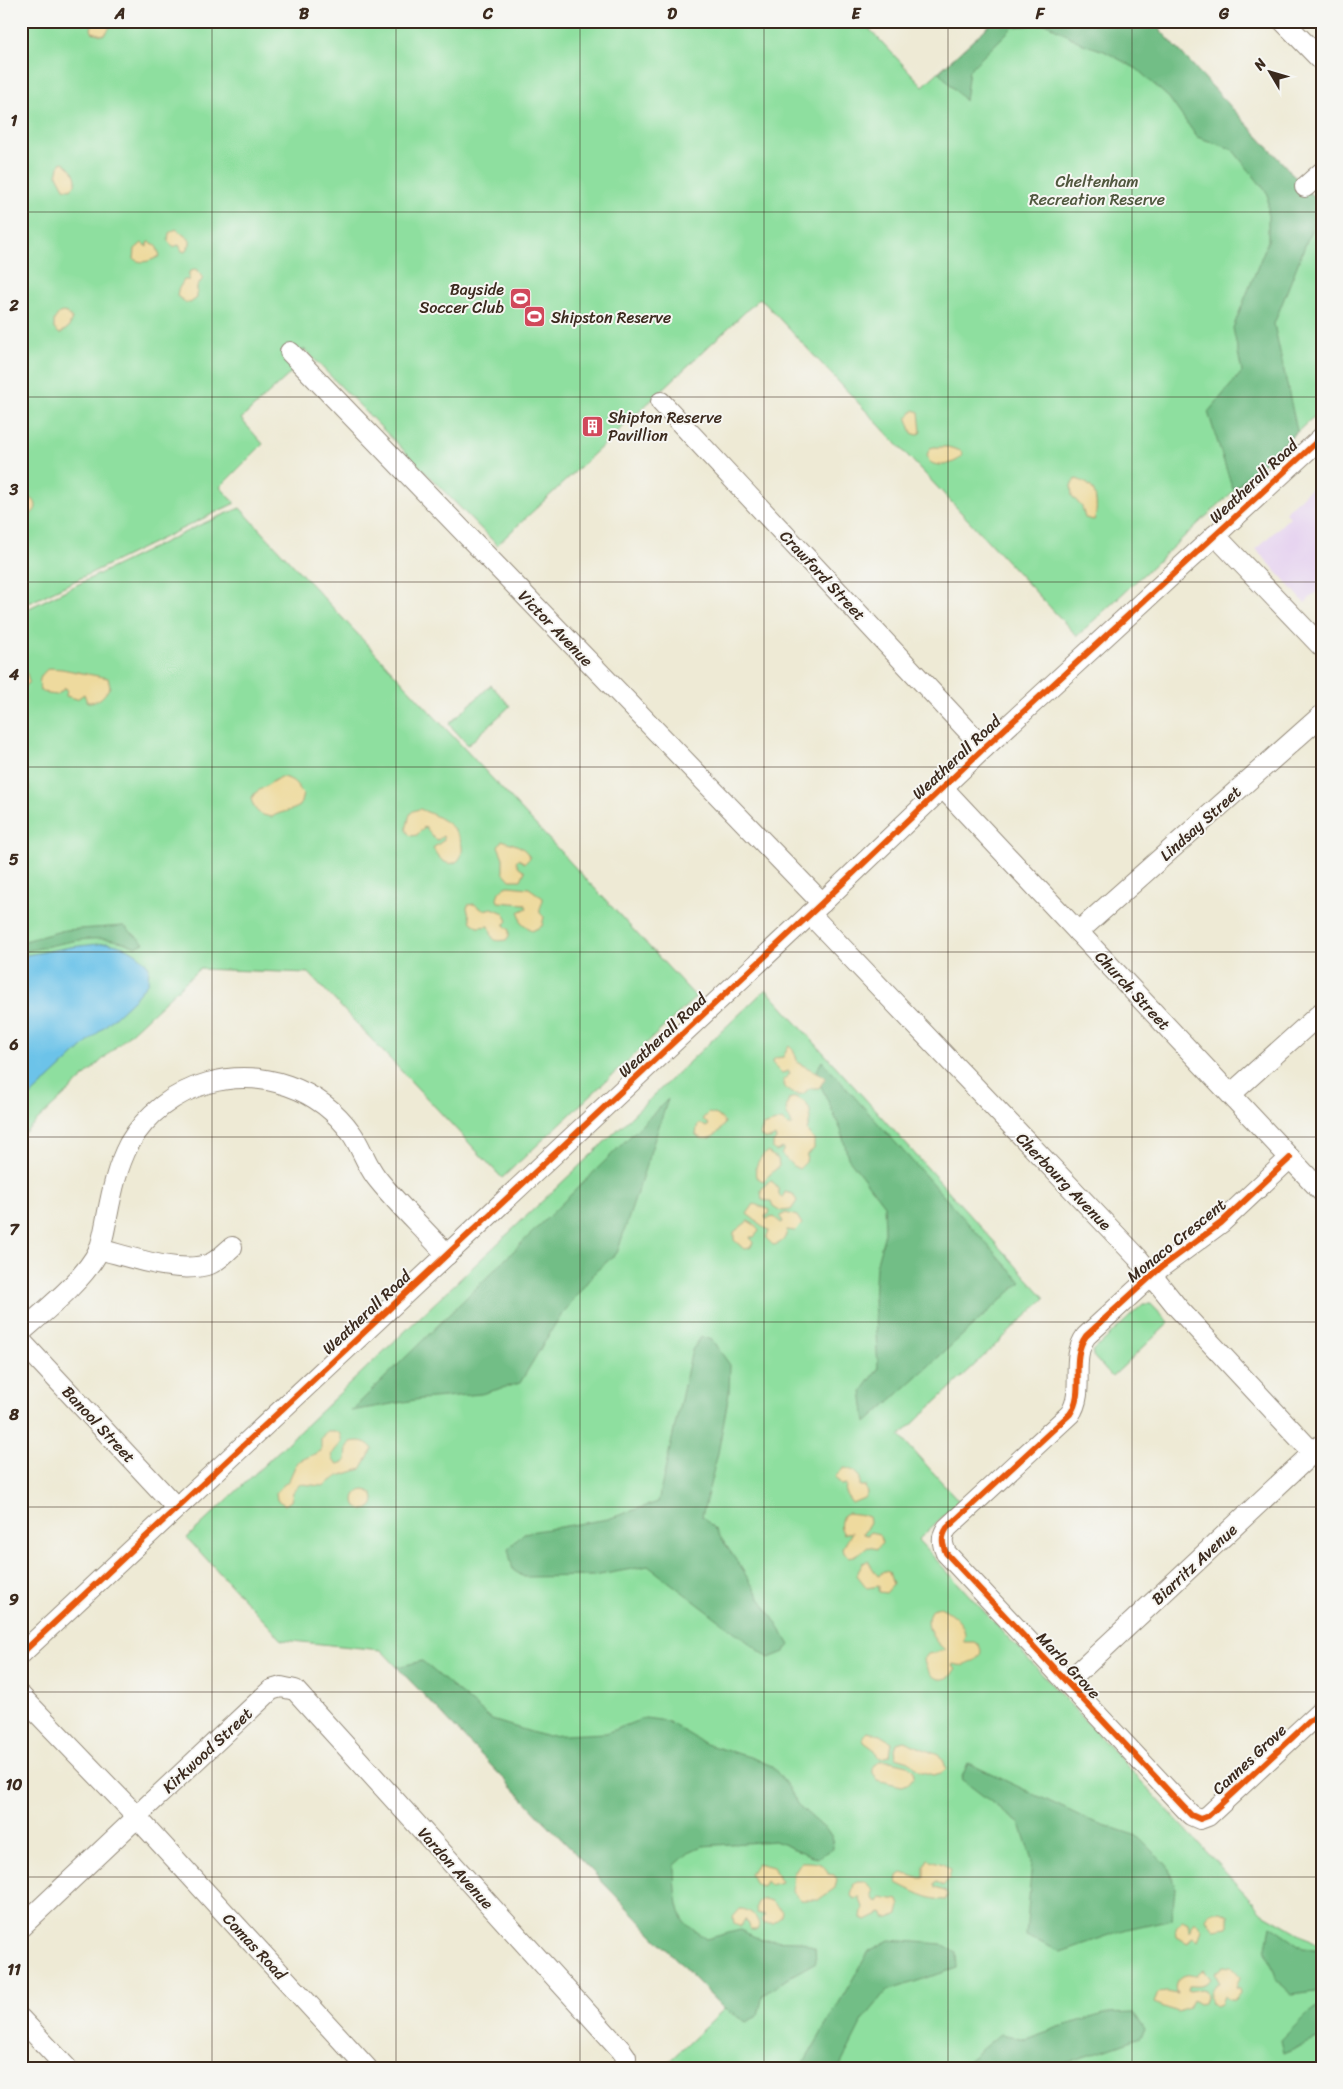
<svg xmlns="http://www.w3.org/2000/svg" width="1343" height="2089" font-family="Sriracha,sans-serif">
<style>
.built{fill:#e6d3f0}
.green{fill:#8edf9f;stroke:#64845e}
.forest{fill:#72be86;stroke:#567452}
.sand{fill:#eeda9e;stroke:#94825e}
.water{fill:#6cc3e9;stroke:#547684}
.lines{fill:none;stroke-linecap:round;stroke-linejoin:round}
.minor-casing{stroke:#948a7a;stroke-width:22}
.minor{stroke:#fff;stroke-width:20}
.cycleway-casing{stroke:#f6f6f2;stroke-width:9}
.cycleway{stroke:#e8590c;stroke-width:6}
.grid{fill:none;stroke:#3b2a1e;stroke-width:1;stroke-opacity:0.55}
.labels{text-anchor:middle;stroke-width:4;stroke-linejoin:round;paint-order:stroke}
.park-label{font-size:16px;fill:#50573e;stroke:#f6f6f2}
.poi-label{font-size:16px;fill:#3b2a1e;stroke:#f6f6f2;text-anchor:start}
.street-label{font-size:16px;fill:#3b2a1e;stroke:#f6f6f2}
.neatline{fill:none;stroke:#3b2a1e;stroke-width:2}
.grid-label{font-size:16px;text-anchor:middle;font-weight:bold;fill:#3b2a1e}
</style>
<rect width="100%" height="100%" fill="#f6f6f2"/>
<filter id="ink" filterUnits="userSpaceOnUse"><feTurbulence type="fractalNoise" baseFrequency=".02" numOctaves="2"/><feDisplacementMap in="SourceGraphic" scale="10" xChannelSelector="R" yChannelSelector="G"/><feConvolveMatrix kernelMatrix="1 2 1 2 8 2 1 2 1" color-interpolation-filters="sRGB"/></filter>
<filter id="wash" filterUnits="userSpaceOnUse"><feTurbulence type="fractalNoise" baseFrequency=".0096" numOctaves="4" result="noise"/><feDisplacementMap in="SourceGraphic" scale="20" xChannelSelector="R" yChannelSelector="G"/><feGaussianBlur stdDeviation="1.12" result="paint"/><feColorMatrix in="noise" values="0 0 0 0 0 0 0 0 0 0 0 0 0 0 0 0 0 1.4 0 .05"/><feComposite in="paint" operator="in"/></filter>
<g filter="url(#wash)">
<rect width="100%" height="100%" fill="#eeead5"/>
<!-- built -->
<polygon class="built" points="1322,478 1322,587 1305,603 1256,549 1290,517 1285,512"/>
<!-- green -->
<g class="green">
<polygon points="21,21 862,21 923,86 994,21 1152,21 1322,206 1322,409 1077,636 760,298 497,545 304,349 294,370 241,419 263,444 220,487 235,503 21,607"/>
<polygon points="240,508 696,997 502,1178 309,973 199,969 21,1136 21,612 202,524"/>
<polygon points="491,685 510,706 468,745 449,724"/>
<polygon points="766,989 1045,1298 900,1436 959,1501 918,1540 1263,1913 1317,1944 1322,1944 1322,2068 662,2068 724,2009 381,1650 282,1640 187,1538"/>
<polygon points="1143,1304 1151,1304 1169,1323 1112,1377 1093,1356 1093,1351"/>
</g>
<!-- forest -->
<g class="forest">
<polygon points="994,21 1152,21 1321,205 1274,324 1297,431 1233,490 1208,412 1242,372 1233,328 1268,241 1268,194 1232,149 1197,137 1169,98 1137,69 1104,51 1083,44 1047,24 1013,27 969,70 965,101 939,72"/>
<path d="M124 926 144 943 136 947C98 929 60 945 21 952V942L65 930Z"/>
<polygon points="822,1061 1021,1282 866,1423 862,1391 878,1369 874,1300 876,1266 885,1233 884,1205 848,1158 841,1130 815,1073"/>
<polygon points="668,1099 617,1253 595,1272 557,1321 520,1383 481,1394 421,1399 351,1411"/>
<polygon points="701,1337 712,1340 730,1365 729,1393 718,1453 702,1516 715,1529 740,1566 790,1645 784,1652 769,1658 648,1566 594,1576 524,1577 513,1570 508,1549 524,1533 608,1519 658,1502 692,1350"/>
<path d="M422 1661 492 1720 544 1736 606 1733 645 1718 667 1721 705 1744 750 1757 772 1766 789 1788 797 1804 832 1835 833 1849 817 1858 775 1841 702 1846 691 1851 675 1865C675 1880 676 1904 682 1917 686 1926 698 1933 706 1939L740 1930 762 1940 800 1941 815 1948 816 1962 793 1975 763 1995 758 2016 746 2022 724 2009 397 1667Z"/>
<polygon points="968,1763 1089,1820 1137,1836 1170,1869 1175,1888 1172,1919 1127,1929 1061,1952 1026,1936 1032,1860 1020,1824 961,1779"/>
<polygon points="1271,1926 1303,1948 1322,1950 1322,1990 1292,1994 1276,1980 1266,1952"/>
<polygon points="889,1940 942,1944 956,1952 957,1968 887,1991 863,2020 839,2068 801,2068 869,1951"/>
<polygon points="1322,2004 1322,2037 1284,2053 1281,2040 1306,2015"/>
<polygon points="1134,2013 1145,2030 1141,2037 1052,2068 959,2068 1000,2034 1026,2039 1059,2027 1104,2014"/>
</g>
<!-- sand -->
<g class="sand">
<polygon points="94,21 114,21 106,33 102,35 92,32 91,28"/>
<path d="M63 162C72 168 83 182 70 189L64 188 57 175 60 163Z"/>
<polygon points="176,229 190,240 190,244 185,252 182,251 179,245 173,247 168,241 169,233"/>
<path d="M150 242 156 245 160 256C152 260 142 265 134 259L135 249 142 243 147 247V243Z"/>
<polygon points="196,269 203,278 197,287 197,298 190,303 185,302 177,296 178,290 184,280 189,280 189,272"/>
<polygon points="63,312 67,313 72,319 69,327 60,334 54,329 54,320 59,313"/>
<polygon points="914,410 919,412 921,432 917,435 912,433 907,419"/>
<path d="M934 447H948L961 451 963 455C956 464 937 469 929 461L927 455 930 448Z"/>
<path d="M1076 479C1080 480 1087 483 1090 486 1097 491 1098 513 1094 520L1085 518 1082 507 1072 496 1071 485Z"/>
<circle cx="28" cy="506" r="8"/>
<path d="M49 668 62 669 108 678 110 687C104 696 99 703 87 702L84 694 77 699 66 696 67 689 65 688 57 695 48 694 40 689C38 679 41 674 49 668Z"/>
<polygon points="21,670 27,674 29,682 21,690"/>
<polygon points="21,772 26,776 30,790 21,800"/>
<path d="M280 777C293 778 296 783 303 794L300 806C290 812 281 811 272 817 259 815 255 812 251 799L255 793Z"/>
<path d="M420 809C432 814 449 821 456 832 474 858 448 879 433 848L444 840 443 836 438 840C430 837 430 832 425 826L417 835 411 836C405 831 406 829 408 822 410 813 410 811 420 809Z"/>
<path d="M502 840C515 845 524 845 530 858L525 863 518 859 516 861 519 867 525 871 521 880H510L503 872V858L498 846Z"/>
<path d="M508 886 529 888 543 898C543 904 539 907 540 913L544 917 542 926 532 931 521 922 519 912 527 908 525 904 498 902 497 899C498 892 501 888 508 886Z"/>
<path d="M474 904 483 910 492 908 504 913 508 921 504 925 509 930V936L506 940C490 943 493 936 489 926L478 927 471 922 467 908 468 905Z"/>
<path d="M789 1046 794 1051 798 1063 826 1077 819 1088H810L803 1094C793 1095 784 1091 783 1080L790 1074 789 1071 782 1073 772 1063 775 1058 783 1057Z"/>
<path d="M795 1097C813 1104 812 1114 807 1131L814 1140V1149L807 1154 806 1162 799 1169 793 1166 781 1154 783 1151V1148L776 1151 773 1149V1143L776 1139 775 1136 770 1139H764L760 1135 763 1126 782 1120 788 1126 792 1125C788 1112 783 1116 789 1099Z"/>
<path d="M709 1113 717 1115 725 1122C721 1133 707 1145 696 1135L697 1127 700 1123 706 1127 709 1125 702 1119Z"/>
<path d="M767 1152 778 1159 779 1166 763 1181 756 1177C754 1166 759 1158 767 1152Z"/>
<polygon points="772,1181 778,1189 780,1197 783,1197 785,1192 793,1194 797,1201 791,1210 781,1211 773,1206 771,1201 762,1200 761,1190 768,1182"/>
<path d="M754 1204 770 1210 769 1214 765 1216 766 1219 774 1217 781 1223 783 1222 780 1216 786 1213 797 1216 802 1224 795 1231 787 1230C786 1239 781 1244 773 1245L766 1238 769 1231 747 1214Z"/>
<polygon points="748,1221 755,1225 759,1231 754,1237 750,1237 753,1243 750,1248 744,1249 734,1240 734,1232"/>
<path d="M326 1432H339L342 1442C336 1450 326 1455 338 1464L346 1461 347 1448 351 1442C360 1440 367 1441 373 1449L361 1469 339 1476 323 1486 300 1484 293 1492 291 1501 285 1505 277 1500 276 1492 289 1480 297 1462 321 1451V1438Z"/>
<path d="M844 1468C852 1469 855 1472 860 1478V1486H865L867 1494 864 1498 852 1503 845 1493 846 1484 841 1485 835 1477Z"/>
<circle cx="364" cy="1500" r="10"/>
<path d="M847 1513C855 1514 862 1514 869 1517L870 1522 863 1534 868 1535 870 1532 879 1534 882 1543 877 1549 868 1547 858 1555 849 1557 844 1553 843 1548 852 1532 844 1534C839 1527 840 1523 843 1515Z"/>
<polygon points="868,1561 877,1575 879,1576 883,1571 889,1572 893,1585 886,1593 879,1592 879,1586 867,1588 857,1575 862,1563"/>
<path d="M940 1607C951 1612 965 1623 965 1636L963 1640 964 1642H974L979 1645 982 1653C974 1663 965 1668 953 1664L952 1666 956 1669C945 1688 926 1678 924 1659L928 1654 946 1650C933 1642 922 1623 932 1609Z"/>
<polygon points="867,1732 881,1735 892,1742 890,1756 880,1758 877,1755 875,1750 864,1742 863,1736"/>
<polygon points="904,1741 938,1755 943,1759 946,1769 941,1773 933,1775 919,1771 909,1761 896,1757 895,1749 897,1743"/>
<path d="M880 1761C890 1760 899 1763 908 1765L913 1770 914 1777 908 1784 902 1786 889 1783 878 1780 873 1773V1766Z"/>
<path d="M928 1859 943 1864 951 1870 949 1879 943 1886 937 1882 934 1884 935 1888 945 1891 947 1895 946 1900C927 1900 913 1891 897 1883L898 1876 902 1873 918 1878H924V1866Z"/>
<path d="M801 1862C813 1862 824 1861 828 1874L834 1875 837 1879 835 1888 818 1900H801L793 1891 794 1873Z"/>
<polygon points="757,1863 773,1867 781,1882 770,1885 766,1881 764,1885 760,1886 754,1882 750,1874"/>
<polygon points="858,1881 865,1881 873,1891 872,1895 874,1900 878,1902 881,1897 898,1900 900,1906 898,1914 890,1918 885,1918 884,1914 881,1913 867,1920 861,1918 863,1907 859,1897 855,1899 851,1896 854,1884"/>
<path d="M764 1899 771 1901 782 1911 781 1916 774 1923H764L762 1920 765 1915 757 1913C755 1905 757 1901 764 1899Z"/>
<path d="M740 1909C749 1909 757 1916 759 1925L757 1929H750L745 1919 741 1926 734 1923 733 1917Z"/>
<path d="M1221 1911 1228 1915V1927L1214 1929 1206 1919C1208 1911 1214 1912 1221 1911Z"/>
<polygon points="1182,1921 1188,1924 1189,1932 1191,1931 1193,1923 1197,1923 1202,1930 1198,1940 1192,1937 1188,1943 1176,1937 1175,1928"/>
<path d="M1223 1966 1231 1967 1240 1977 1236 1988 1240 1989 1241 1993 1235 2000H1230L1224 1996 1221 2004 1216 2006 1211 2003C1207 1992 1212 1988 1220 1982L1215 1973Z"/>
<path d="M1204 1970 1211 1979C1204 1987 1197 1985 1188 1985L1187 1990 1190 1991 1201 1989 1205 1990 1207 1994 1204 2003 1199 2004 1193 2000 1189 2008 1177 2012 1154 2003 1158 1993 1167 1992 1178 1994C1174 1987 1177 1977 1186 1975 1189 1974 1192 1976 1196 1976Z"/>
</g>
<!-- water -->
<path class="water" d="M107 943C125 946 139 952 149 967L148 982 135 998 21 1105V956L71 947Z"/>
</g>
<g filter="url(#ink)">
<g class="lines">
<defs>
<g id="minor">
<polyline points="1283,21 1322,61"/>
<polyline points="1305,187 1322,172"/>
<polyline points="290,352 822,903"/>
<polyline points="661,402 984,748"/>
<polyline points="1215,535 1322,647"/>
<polyline points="943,788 1322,1192"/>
<polyline points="810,914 1137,1257 1178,1308 1313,1453"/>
<polyline points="1078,932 1322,715"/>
<polyline points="1231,1094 1322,1012"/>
<path d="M1290 1158 1221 1223 1160 1268 1086 1336C1069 1359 1086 1391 1070 1414L947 1528C941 1537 942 1543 946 1553L1191 1815 1200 1819 1208 1816 1322 1710"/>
<path d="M99 1249C130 1257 179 1275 210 1264 219 1260 225 1253 232 1247"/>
<path d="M21 1332C45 1311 86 1278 99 1250 103 1240 105 1227 107 1217 112 1191 117 1167 129 1144 146 1114 175 1092 208 1083 261 1068 320 1088 352 1134 361 1147 366 1164 376 1177 397 1204 424 1229 447 1255"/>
<polyline points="21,1341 176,1507"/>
<polyline points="21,1654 822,903 984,748 1322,437"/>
<polyline points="1067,1683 1321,1445"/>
<polyline points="21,1696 131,1810"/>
<polyline points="143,1810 271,1690 281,1687 295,1690 621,2050 626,2057 625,2068"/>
<polyline points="143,1824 367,2068"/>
<polyline points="21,1927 130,1824"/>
<polyline points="21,2019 67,2068"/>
</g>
</defs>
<!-- minor casing -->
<use href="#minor" class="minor-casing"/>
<!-- minor -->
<use href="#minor" class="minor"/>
<defs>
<g id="cycleway">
<path d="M1290 1158 1221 1223 1160 1268 1086 1336C1069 1359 1086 1391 1070 1414L947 1528C941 1537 942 1543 946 1553L1191 1815 1200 1819 1208 1816 1322 1710"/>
<polyline points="21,1654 822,903 984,748 1322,437"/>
</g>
</defs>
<!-- cycleway casing -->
<use href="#cycleway" class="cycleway-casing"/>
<!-- cycleway -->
<use href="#cycleway" class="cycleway"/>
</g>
</g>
<!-- grid -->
<path class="grid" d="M212 21V2068M396 21V2068M580 21V2068M764 21V2068M948 21V2068M1132 21V2068M21 212H1322M21 397H1322M21 582H1322M21 767H1322M21 952H1322M21 1137H1322M21 1322H1322M21 1507H1322M21 1692H1322M21 1877H1322"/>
<!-- icons -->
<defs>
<symbol id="stadium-square" viewBox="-11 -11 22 22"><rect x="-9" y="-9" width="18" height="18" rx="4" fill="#d1495b" stroke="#f6f6f2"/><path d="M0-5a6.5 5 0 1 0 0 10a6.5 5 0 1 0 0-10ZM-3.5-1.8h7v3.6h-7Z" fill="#fff"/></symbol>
<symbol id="building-square" viewBox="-11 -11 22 22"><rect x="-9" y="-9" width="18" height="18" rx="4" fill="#d1495b" stroke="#f6f6f2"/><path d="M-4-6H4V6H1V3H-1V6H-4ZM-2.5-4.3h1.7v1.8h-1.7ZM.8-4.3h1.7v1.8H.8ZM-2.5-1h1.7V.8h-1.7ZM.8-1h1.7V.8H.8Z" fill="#fff"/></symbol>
</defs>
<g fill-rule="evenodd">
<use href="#stadium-square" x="508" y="286" width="25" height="25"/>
<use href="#stadium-square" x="522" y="304" width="25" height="25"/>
<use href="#building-square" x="580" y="414" width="25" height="25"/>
</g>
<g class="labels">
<!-- park labels -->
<g class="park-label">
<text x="1097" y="187">Cheltenham<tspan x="1097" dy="18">Recreation Reserve</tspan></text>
</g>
<!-- poi labels -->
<g class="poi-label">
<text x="504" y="295" text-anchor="end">Bayside<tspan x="504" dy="18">Soccer Club</tspan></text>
<text x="551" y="323">Shipston Reserve</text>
<text x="608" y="423">Shipton Reserve<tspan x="608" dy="18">Pavillion</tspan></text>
</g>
<!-- street labels -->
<g class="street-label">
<text transform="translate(1253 481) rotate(-43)" y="6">Weatherall Road</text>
<text transform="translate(823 575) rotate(47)" y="6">Crawford Street</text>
<text transform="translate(556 628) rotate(46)" y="6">Victor Avenue</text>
<text transform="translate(956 757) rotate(-43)" y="6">Weatherall Road</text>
<text transform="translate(1200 823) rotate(-42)" y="6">Lindsay Street</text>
<text transform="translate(1133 990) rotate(47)" y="6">Church Street</text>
<text transform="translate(662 1035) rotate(-43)" y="6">Weatherall Road</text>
<text transform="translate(1064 1181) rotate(46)" y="6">Cherbourg Avenue</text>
<text transform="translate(1176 1240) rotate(-39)" y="6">Monaco Crescent</text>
<text transform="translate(366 1312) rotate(-43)" y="6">Weatherall Road</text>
<text transform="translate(99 1424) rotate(47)" y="6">Banool Street</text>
<text transform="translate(1194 1564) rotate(-43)" y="6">Biarritz Avenue</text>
<text transform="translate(1069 1665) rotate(47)" y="6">Marlo Grove</text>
<text transform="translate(207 1750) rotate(-43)" y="6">Kirkwood Street</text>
<text transform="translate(1249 1759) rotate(-43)" y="6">Cannes Grove</text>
<text transform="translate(456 1868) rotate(48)" y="6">Vardon Avenue</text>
<text transform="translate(255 1946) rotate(47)" y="6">Comas Road</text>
</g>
</g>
<!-- margin -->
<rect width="1343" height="2089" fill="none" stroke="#f6f6f2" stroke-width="55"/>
<!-- north arrow -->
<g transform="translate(1270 72) rotate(308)" stroke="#f6f6f2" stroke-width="4" paint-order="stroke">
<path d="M0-4L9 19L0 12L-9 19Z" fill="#3b2a1e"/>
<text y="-8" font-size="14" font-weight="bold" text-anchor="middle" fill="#3b2a1e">N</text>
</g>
<rect x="28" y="28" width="1288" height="2034" class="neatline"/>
<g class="grid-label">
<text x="120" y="19">A</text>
<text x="304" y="19">B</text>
<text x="488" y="19">C</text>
<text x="672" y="19">D</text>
<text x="856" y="19">E</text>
<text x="1040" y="19">F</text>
<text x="1224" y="19">G</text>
<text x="14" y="126">1</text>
<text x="14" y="311">2</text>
<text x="14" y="495">3</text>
<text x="14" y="680">4</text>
<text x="14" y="865">5</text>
<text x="14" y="1050">6</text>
<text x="14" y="1235">7</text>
<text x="14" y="1420">8</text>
<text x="14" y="1605">9</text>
<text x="14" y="1790">10</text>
<text x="14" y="1975">11</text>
</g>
</svg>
